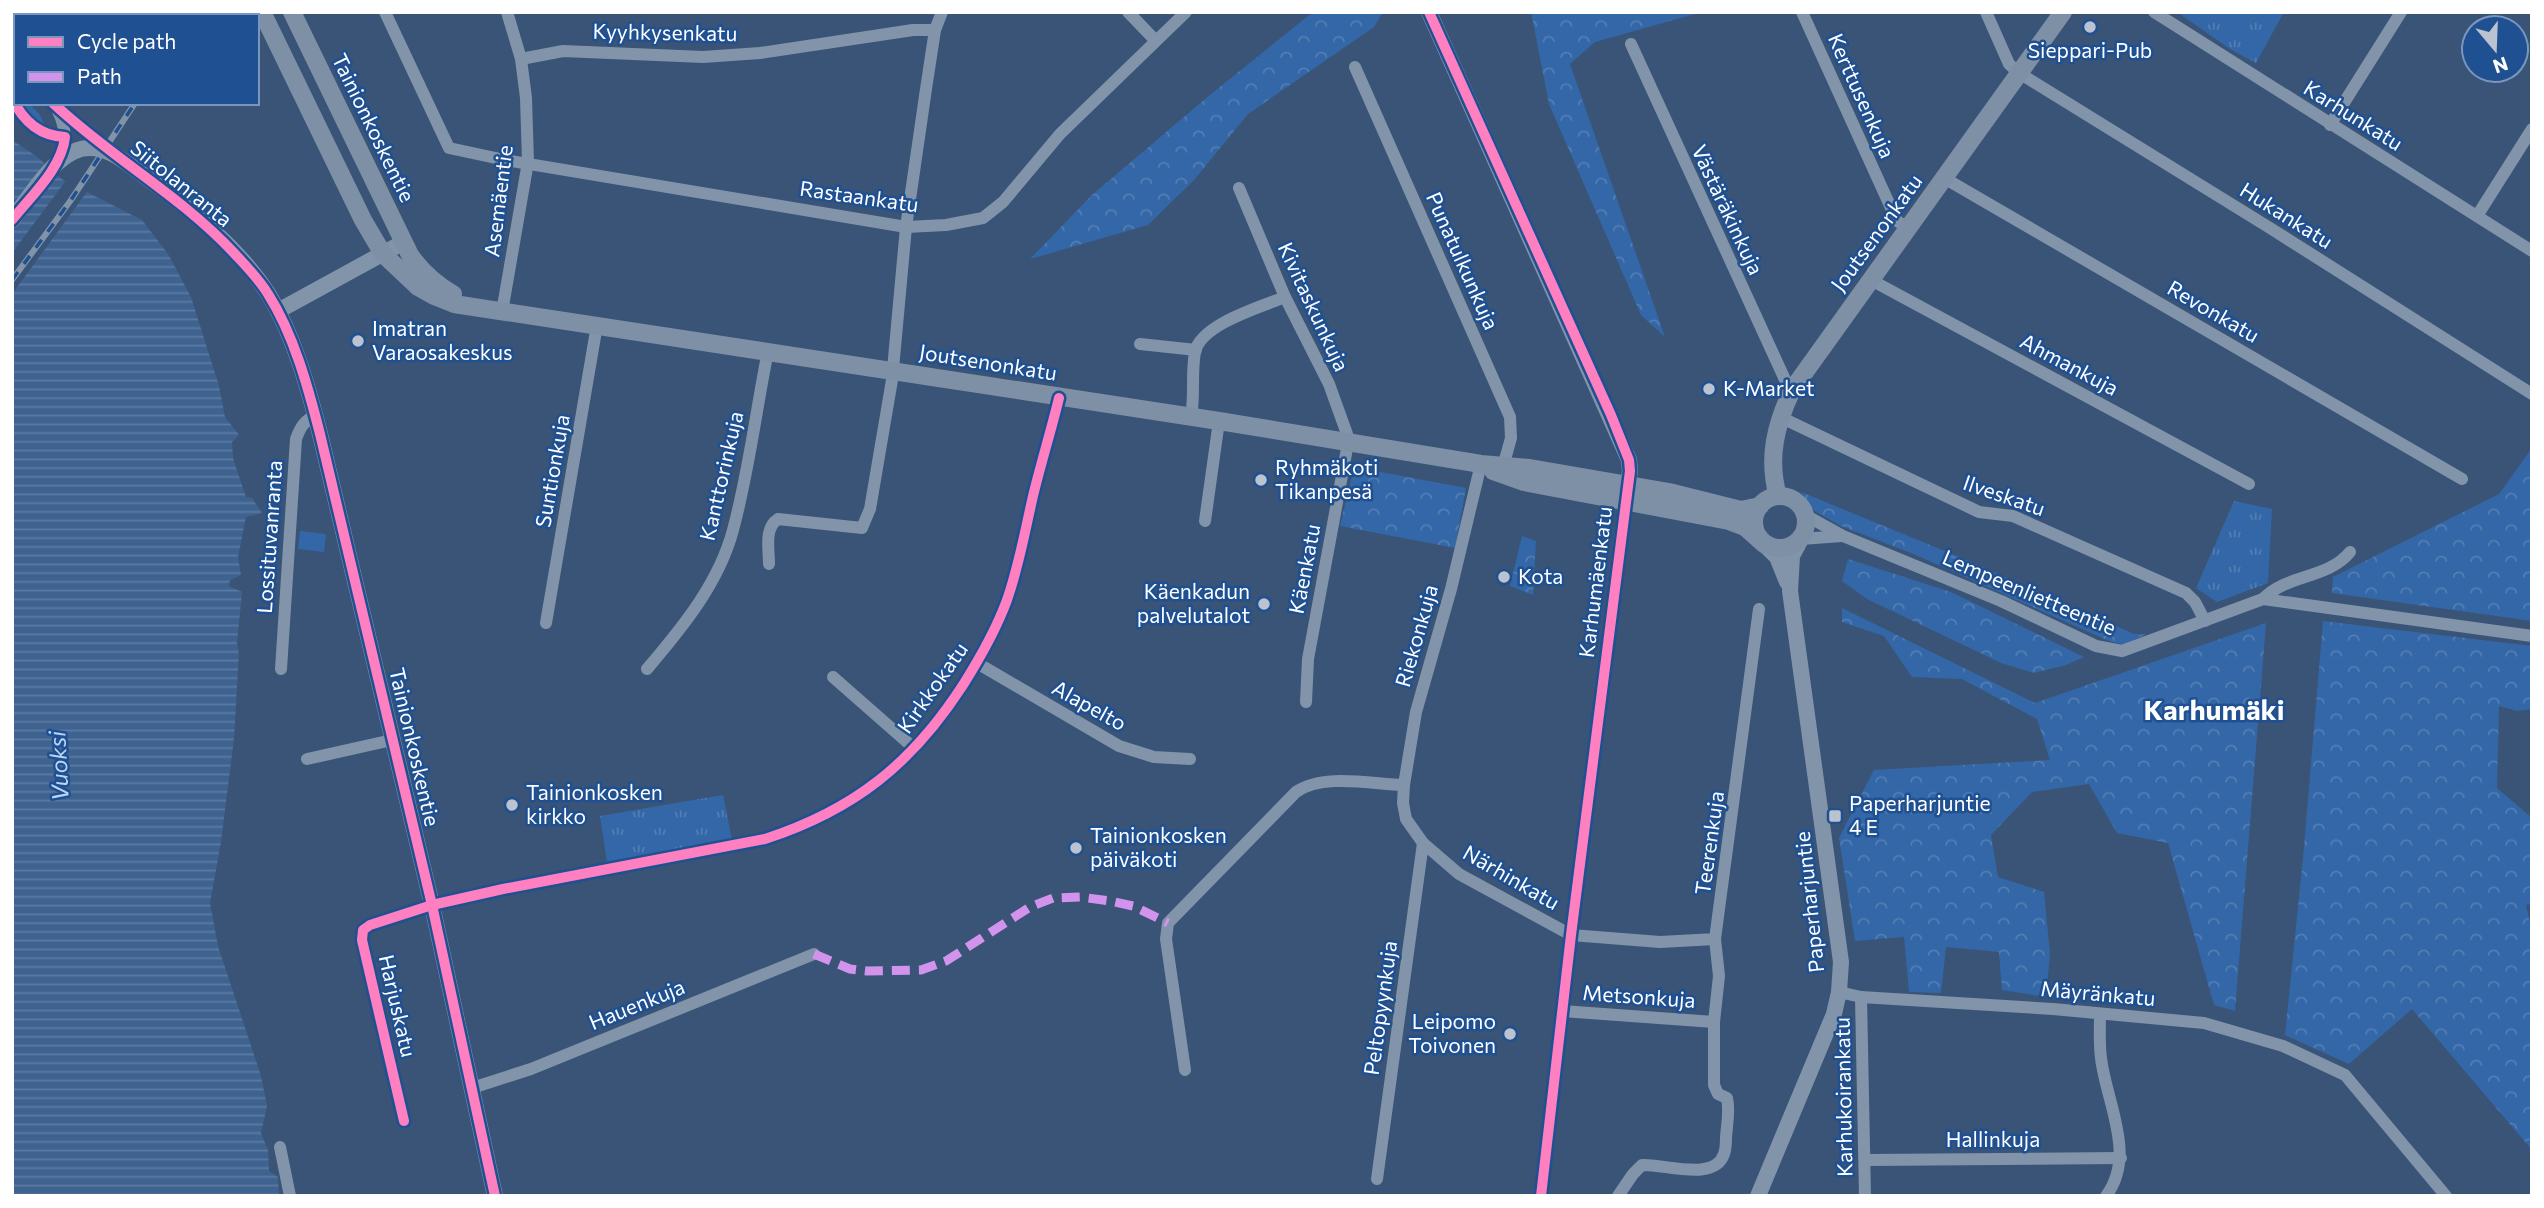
<svg xmlns="http://www.w3.org/2000/svg" width="2544" height="1208" font-family="Commissioner,sans-serif">
<style>
.grass{fill:url(#grass-tufts)}
.forest{fill:url(#forest-crowns)}
.pitch{fill:#3467a7}
.water{fill:url(#water-rules)}
.pier{fill:#395477}
.lines{fill:none;stroke-linecap:round;stroke-linejoin:round}
.minor{stroke:#8194aa;stroke-width:12}
.tertiary{stroke:#8194aa;stroke-width:16}
.secondary{stroke:#7d90a6;stroke-width:18}
.rail-casing{stroke:#8193a9;stroke-width:6}
.rail{stroke:#1f5091;stroke-width:3.5;stroke-dasharray:10;stroke-linecap:butt}
.quiet{stroke:#d193ec;stroke-width:9;stroke-dasharray:18 9;stroke-linecap:butt}
.cycleway-casing{stroke:#1f5091;stroke-width:15}
.cycleway{stroke:#ff80c0;stroke-width:10}
.poi-dot{fill:#bac3cf;stroke:#1f5091;stroke-width:2.5}
.labels{text-anchor:middle;stroke-width:5;stroke-linejoin:round;paint-order:stroke}
.street-label{font-size:21px;fill:#fff;stroke:#1f5091}
.poi-label{font-size:21px;fill:#fff;stroke:#1f5091;text-anchor:start}
.water-label{font-size:23px;font-style:italic;fill:#bcd5f4;stroke:#1f5091}
.district-label{font-size:28px;font-weight:bold;fill:#fff;stroke:#1f5091}
</style>
<defs>
<pattern id="grass-tufts" width="24" height="20" patternUnits="userSpaceOnUse" patternTransform="scale(1.75)"><rect width="24" height="20" fill="#3467a7"/><path d="M3 7l-1-3M5 7V3M7 7l1-3M15 17l-1-3M17 17v-4M19 17l1-3" fill="none" stroke="#527eb4"/></pattern>
<pattern id="forest-crowns" width="20" height="18" patternUnits="userSpaceOnUse" patternTransform="scale(1.75)"><rect width="20" height="18" fill="#3467a7"/><path d="M2 6a3 3 0 1 1 6 0M12 15a3 3 0 1 1 6 0" fill="none" stroke="#527eb4"/></pattern>
<pattern id="water-rules" width="6" height="5" patternUnits="userSpaceOnUse" patternTransform="scale(1.75)"><rect width="6" height="5" fill="#3f6390"/><path d="M0 2.5h6" fill="none" stroke="#5c7aa1"/></pattern>
</defs>
<rect width="100%" height="100%" fill="#395477"/>
<!-- grass -->
<g class="grass">
<polygon points="2177,12 2284,12 2256,63 2230,49"/>
<path d="M19 103H29L40 115 46 129C32 126 25 115 19 103Z"/>
<polygon points="2234,501 2272,509 2268,583 2217,602 2196,588"/>
<polygon points="723,795 732,840 607,862 600,816"/>
</g>
<!-- forest -->
<g class="forest">
<polygon points="1313,12 1383,12 1374,27 1248,114 1194,180 1148,225 1030,259 1092,195 1211,94"/>
<polygon points="1531,12 1702,12 1595,42 1570,64 1665,337 1641,315 1549,104"/>
<polygon points="2532,448 2532,621 2332,593 2333,577 2499,494"/>
<polygon points="1354,467 1466,488 1455,548 1340,526"/>
<polygon points="1801,492 1969,561 2134,634 2146,634 2124,645 2109,641 1916,555 1841,526 1813,510"/>
<polygon points="1522,536 1536,541 1533,595 1510,586"/>
<polygon points="1848,559 1951,592 2084,657 2066,665 2034,673 2001,663 1867,599 1842,581"/>
<polygon points="1842,608 2035,703 2266,623 2235,1011 2214,1005 2168,843 2117,833 2089,784 2032,792 1991,835 1998,877 2044,892 2050,954 2046,997 2002,990 1999,952 1946,947 1941,993 1909,992 1904,937 1855,941 1839,838 1874,770 2050,760 2037,719 1962,679 1912,677 1884,636 1842,622"/>
<polygon points="2323,621 2532,646 2532,709 2517,711 2499,706 2497,788 2532,818 2532,904 2526,905 2532,932 2532,1150 2412,1009 2349,1064 2285,1035 2304,847"/>
</g>
<!-- pitch -->
<polygon class="pitch" points="300,531 326,534 324,552 298,549"/>
<!-- water -->
<polygon class="water" points="12,140 36,156 63,180 142,220 168,254 191,297 219,386 225,417 239,435 232,442 233,458 246,497 252,498 262,513 246,517 238,557 241,575 230,580 229,586 242,592 237,643 239,654 234,738 221,842 210,903 218,946 261,1076 267,1106 261,1133 268,1150 269,1171 278,1177 279,1196 12,1196"/>
<!-- pier -->
<polygon class="pier" points="68,178 89,189 12,294 12,253"/>
<g class="lines">
<!-- minor -->
<g class="minor">
<polyline points="22,12 23,16"/>
<polyline points="385,12 449,148 505,160 906,227 946,225 983,218 1003,202 1060,134 1186,12"/>
<polyline points="1128,12 1155,40"/>
<polyline points="1802,12 1897,221 1908,228"/>
<polyline points="1986,12 2009,64 2019,73 2270,228 2532,394"/>
<polyline points="2154,12 2532,251"/>
<polyline points="1631,44 1787,384 1792,390"/>
<polyline points="521,59 563,51 703,57 760,53 913,30 935,30"/>
<polyline points="1355,67 1510,417 1511,438 1501,474"/>
<polyline points="53,103 108,150"/>
<polyline points="2330,125 2401,12"/>
<path d="M56 163C67 146 67 129 58 111"/>
<polyline points="1944,178 2462,479"/>
<polyline points="1239,188 1285,297 1329,384 1347,434 1348,443 1308,659 1306,702"/>
<polyline points="2477,216 2532,129"/>
<polyline points="1871,280 2249,484"/>
<polyline points="502,312 528,162 526,98 521,59 507,12"/>
<polyline points="1140,344 1196,350"/>
<path d="M1191 417C1195 396 1191 374 1195 352 1201 324 1261 307 1285 297"/>
<polyline points="1780,417 1979,512 2013,516 2186,593 2195,602 2205,621"/>
<polyline points="1481,464 1451,589 1416,712 1404,785 1403,803 1406,819 1423,843 1459,874 1571,935 1660,942 1715,939 1759,609"/>
<polyline points="1805,515 1843,536 2001,601 2096,646 2122,651 2263,599 2532,636"/>
<polyline points="1205,521 1219,421"/>
<polyline points="1801,539 1842,536"/>
<path d="M769 564C769 549 764 528 778 519L862 528 870 509 892 380 906 227 926 89 935 30 942 12"/>
<path d="M2263 599C2287 574 2328 579 2350 552"/>
<polyline points="546,623 597,325"/>
<polyline points="977,663 1119,746 1154,757 1190,759"/>
<path d="M281 669 296 439C300 428 304 420 316 416"/>
<path d="M647 669C682 628 719 583 733 530 749 471 756 410 768 351"/>
<polyline points="833,677 915,749"/>
<polyline points="307,759 392,740"/>
<polyline points="1839,992 1861,997 2053,1009 2204,1023 2283,1046 2345,1075 2446,1196"/>
<polyline points="1861,997 1865,1196"/>
<polyline points="1562,1011 1714,1022 1719,976 1715,939"/>
<path d="M2100 1014C2100 1028 2099 1044 2101 1058 2106 1102 2137 1155 2106 1196"/>
<path d="M1185 1070 1166 939 1168 923 1296 792C1323 773 1371 784 1404 785"/>
<polyline points="472,1088 531,1069 814,954"/>
<path d="M404 1121 362 940 363 930 370 925 432 905 503 889 765 839C854 810 912 764 963 685 980 658 996 630 1007 600 1019 566 1025 531 1033 496 1041 463 1051 431 1059 398"/>
<polyline points="280,1147 290,1196"/>
<polyline points="1866,1160 2121,1158"/>
<polyline points="1377,1179 1423,843"/>
<polyline points="1541,1196 1571,935 1625,501"/>
<path d="M1618 1196 1633 1174 1642 1165C1665 1164 1715 1182 1724 1154 1726 1149 1726 1142 1726 1137 1727 1124 1730 1111 1727 1098L1718 1094 1714 1085V1022"/>
</g>
<!-- tertiary -->
<g class="tertiary">
<polyline points="1429,12 1629,460 1630,471 1626,495"/>
<path d="M12 220C29 198 53 156 81 149 106 143 128 164 147 178 190 209 240 249 269 295 294 336 308 387 320 434L432 905 495 1196"/>
<polyline points="278,311 404,242"/>
<polyline points="1764,544 1777,557 1787,582"/>
<polyline points="1758,1196 1834,1014 1839,992 1841,962 1790,591 1792,556 1801,539"/>
</g>
<!-- secondary -->
<g class="secondary">
<polyline points="262,12 363,220 383,254 418,287 434,296 454,304 1219,421 1481,464 1530,468 1669,492 1741,510 1760,506"/>
<path d="M292 12 410 255C422 272 435 284 453 294"/>
<polyline points="1493,471 1524,482 1729,521 1745,527 1764,544"/>
<path d="M1778 496C1767 458 1776 424 1792 390L2063 12"/>
<circle cx="1780" cy="522" r="26"/>
</g>
<defs>
<g id="rail">
<polyline points="175,16 177,12"/>
<polyline points="12,280 71,200 135,103"/>
</g>
</defs>
<!-- rail casing -->
<use href="#rail" class="rail-casing"/>
<!-- rail -->
<use href="#rail" class="rail"/>
<!-- quiet -->
<polyline class="quiet" points="814,954 850,969 867,971 921,970 946,961 1030,907 1053,898 1080,897 1110,901 1133,906 1168,923"/>
<defs>
<g id="cycleway">
<polyline points="1429,12 1611,415 1629,460 1630,471 1571,935 1541,1196"/>
<path d="M12 98C23 121 39 136 65 137 62 168 31 196 12 220"/>
<path d="M53 103C110 157 180 195 234 253 246 266 259 279 268 294 294 335 308 387 320 434L432 905 495 1196"/>
<path d="M404 1121 362 940 363 930 370 925 432 905 503 889 765 839C854 810 912 764 963 685 980 658 996 630 1007 600 1019 566 1025 531 1033 496 1041 463 1051 431 1059 398"/>
</g>
</defs>
<!-- cycleway casing -->
<use href="#cycleway" class="cycleway-casing"/>
<!-- cycleway -->
<use href="#cycleway" class="cycleway"/>
</g>
<!-- markers -->
<g class="poi-dot">
<circle cx="2090" cy="27" r="7"/>
<circle cx="358" cy="341" r="7"/>
<circle cx="1709" cy="389" r="7"/>
<circle cx="1261" cy="480" r="7"/>
<circle cx="1504" cy="577" r="7"/>
<circle cx="1264" cy="604" r="7"/>
<circle cx="512" cy="805" r="7"/>
<rect x="1828" y="809" width="14" height="14" rx="3.5"/>
<circle cx="1076" cy="848" r="7"/>
<circle cx="1510" cy="1034" r="7"/>
</g>
<g class="labels">
<!-- street labels -->
<g class="street-label">
<text transform="translate(665 33) rotate(1)" y="7">Kyyhkysenkatu</text>
<text transform="translate(1861 96) rotate(66)" y="7">Kerttusenkuja</text>
<text transform="translate(2353 116) rotate(32)" y="7">Karhunkatu</text>
<text transform="translate(373 128) rotate(64)" y="7">Tainionkoskentie</text>
<text transform="translate(181 184) rotate(39)" y="7">Siitolanranta</text>
<text transform="translate(859 197) rotate(8)" y="7">Rastaankatu</text>
<text transform="translate(499 201) rotate(-83)" y="7">Asemäentie</text>
<text transform="translate(1727 210) rotate(65)" y="7">Västäräkinkuja</text>
<text transform="translate(2286 216) rotate(32)" y="7">Hukankatu</text>
<text transform="translate(1877 233) rotate(-54)" y="7">Joutsenonkatu</text>
<text transform="translate(1462 261) rotate(66)" y="7">Punatulkunkuja</text>
<text transform="translate(1313 307) rotate(65)" y="7">Kivitaskunkuja</text>
<text transform="translate(2213 312) rotate(30)" y="7">Revonkatu</text>
<text transform="translate(988 363) rotate(9)" y="7">Joutsenonkatu</text>
<text transform="translate(2069 365) rotate(28)" y="7">Ahmankuja</text>
<text transform="translate(553 471) rotate(-80)" y="7">Suntionkuja</text>
<text transform="translate(722 476) rotate(-77)" y="7">Kanttorinkuja</text>
<text transform="translate(2004 496) rotate(19)" y="7">Ilveskatu</text>
<text transform="translate(270 537) rotate(-86)" y="7">Lossituvanranta</text>
<text transform="translate(1305 569) rotate(-79)" y="7">Käenkatu</text>
<text transform="translate(1596 582) rotate(-83)" y="7">Karhumäenkatu</text>
<text transform="translate(2029 593) rotate(23)" y="7">Lempeenlietteentie</text>
<text transform="translate(1417 636) rotate(-74)" y="7">Riekonkuja</text>
<text transform="translate(933 688) rotate(-55)" y="7">Kirkkokatu</text>
<text transform="translate(1089 706) rotate(29)" y="7">Alapelto</text>
<text transform="translate(414 747) rotate(77)" y="7">Tainionkoskentie</text>
<text transform="translate(1710 843) rotate(-82)" y="7">Teerenkuja</text>
<text transform="translate(1511 878) rotate(30)" y="7">Närhinkatu</text>
<text transform="translate(1810 902) rotate(-96)" y="7">Paperharjuntie</text>
<text transform="translate(2098 994) rotate(5)" y="7">Mäyränkatu</text>
<text transform="translate(1639 997) rotate(4)" y="7">Metsonkuja</text>
<text transform="translate(637 1005) rotate(-22)" y="7">Hauenkuja</text>
<text transform="translate(397 1006) rotate(77)" y="7">Harjuskatu</text>
<text transform="translate(1381 1008) rotate(-82)" y="7">Peltopyynkuja</text>
<text transform="translate(1844 1097) rotate(-91)" y="7">Karhukoirankatu</text>
<text x="1993" y="1147">Hallinkuja</text>
</g>
<!-- poi labels -->
<g class="poi-label">
<text x="2090" y="58" text-anchor="middle">Sieppari-Pub</text>
<text x="372" y="336">Imatran<tspan x="372" dy="24">Varaosakeskus</tspan></text>
<text x="1723" y="396">K-Market</text>
<text x="1275" y="475">Ryhmäkoti<tspan x="1275" dy="24">Tikanpesä</tspan></text>
<text x="1518" y="584">Kota</text>
<text x="1250" y="599" text-anchor="end">Käenkadun<tspan x="1250" dy="24">palvelutalot</tspan></text>
<text x="526" y="800">Tainionkosken<tspan x="526" dy="24">kirkko</tspan></text>
<text x="1849" y="811">Paperharjuntie<tspan x="1849" dy="24">4 E</tspan></text>
<text x="1090" y="843">Tainionkosken<tspan x="1090" dy="24">päiväkoti</tspan></text>
<text x="1496" y="1029" text-anchor="end">Leipomo<tspan x="1496" dy="24">Toivonen</tspan></text>
</g>
<!-- water labels -->
<g class="water-label">
<text transform="translate(59 766) rotate(-93)" y="8">Vuoksi</text>
</g>
<!-- district labels -->
<g class="district-label">
<text x="2214" y="720">Karhumäki</text>
</g>
</g>
<!-- border -->
<rect width="2544" height="1208" fill="none" stroke="#ffffff" stroke-width="28"/>
<!-- legend -->
<rect x="14" y="14" width="245" height="91" fill="#1f5091" stroke="#7996bd" stroke-width="2"/>
<rect x="28" y="37" width="35" height="10" fill="#ff80c0" stroke="#7996bd" stroke-width="2"/>
<text x="77" y="49" font-size="21" fill="#ffffff">Cycle path</text>
<rect x="28" y="72" width="35" height="10" fill="#d193ec" stroke="#7996bd" stroke-width="2"/>
<text x="77" y="84" font-size="21" fill="#ffffff">Path</text>
<!-- north arrow -->
<g transform="translate(2495 49) rotate(161)"><circle r="33" fill="#1f5091" stroke="#7996bd" stroke-width="2"/>
<path d="M0-5L12 26L0 18L-12 26Z" fill="#bac3cf"/>
<text y="-10" font-size="19" font-weight="bold" text-anchor="middle" fill="#ffffff">N</text>
</g>
</svg>
